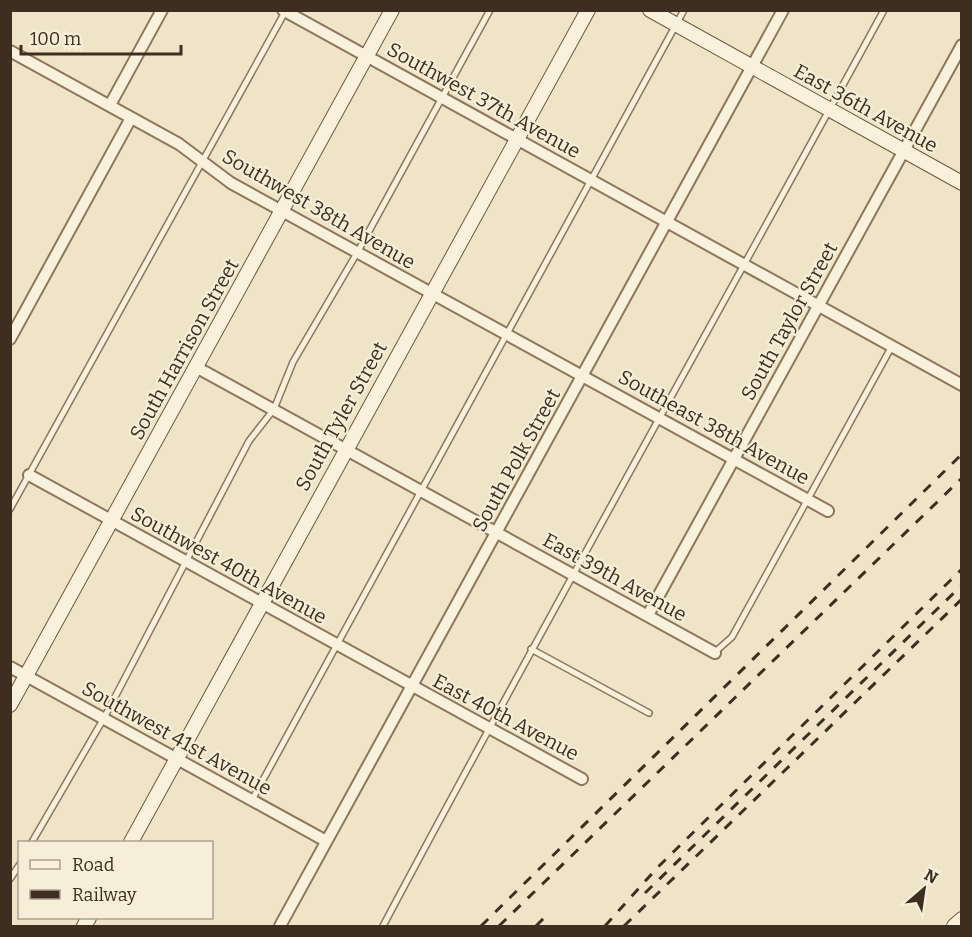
<svg xmlns="http://www.w3.org/2000/svg" width="972" height="937" viewBox="0 0 972 937" font-family="Bitter,serif">
  <style>
    .lines { fill: none; stroke-linecap: round; stroke-linejoin: round }
    .lane-casing { stroke: #8d765c; stroke-width: 8 }
    .street-casing { stroke: #8d765c; stroke-width: 14 }
    .secondary-casing { stroke: #6f573f; stroke-width: 16 }
    .lane { stroke: #faf1dc; stroke-width: 5 }
    .street { stroke: #faf1dc; stroke-width: 10 }
    .secondary { stroke: #faf1dc; stroke-width: 14 }
    .rail { stroke: #3d2e20; stroke-width: 3; stroke-dasharray: 10 10; stroke-linecap: butt }
    .labels { text-anchor: middle; stroke-width: 4.5; stroke-linejoin: round; paint-order: stroke }
    .street-label { font-size: 20px; fill: #3d2e20; stroke: #f7eed8 }
  </style>
  <rect width="100%" height="100%" fill="#f0e4c8"/>
  <g class="lines">
    <!-- lane casing -->
    <g class="lane-casing">
      <g id="lane">
        <polyline points="10,509 285,12"/>
        <polyline points="531,649 649,713"/>
        <polyline points="715,652 732,637 892,346"/>
        <polyline points="252,800 684,10"/>
        <polyline points="32,842 104,718 249,441 274,409 293,362 357,253 490,10"/>
        <polyline points="10,879 20,864"/>
        <path d="M383,926C546,619 717,316 884,10"/>
      </g>
    </g>
    <!-- street casing -->
    <g class="street-casing">
      <g id="street">
        <polyline points="283,10 962,385"/>
        <polyline points="10,51 179,144 231,183 828,511"/>
        <polyline points="110,105 162,10"/>
        <polyline points="10,339 131,118"/>
        <polyline points="196,367 715,653"/>
        <polyline points="29,475 582,779"/>
        <polyline points="648,615 962,45"/>
        <polyline points="10,667 326,841"/>
        <polyline points="280,926 783,10"/>
      </g>
    </g>
    <!-- secondary casing -->
    <g class="secondary-casing">
      <g id="secondary">
        <polyline points="650,10 962,183"/>
        <polyline points="10,705 392,10"/>
        <polyline points="131,842 588,10"/>
        <polyline points="84,926 89,918"/>
        <polyline points="954,926 962,919"/>
      </g>
    </g>
    <!-- lane -->
    <use href="#lane" class="lane"/>
    <!-- street -->
    <use href="#street" class="street"/>
    <!-- secondary -->
    <use href="#secondary" class="secondary"/>
    <!-- rail -->
    <g class="rail">
      <polyline points="645,893 962,585"/>
      <polyline points="481,926 962,454"/>
      <polyline points="499,926 962,478"/>
      <polyline points="536,926 545,917"/>
      <polyline points="605,926 657,868 962,569"/>
      <polyline points="624,926 962,599"/>
    </g>
  </g>
  <g class="labels">
    <!-- street labels -->
    <g class="street-label">
      <text transform="translate(484 100) rotate(29)" y="7">Southwest 37th Avenue</text>
      <text transform="translate(866 108) rotate(29)" y="7">East 36th Avenue</text>
      <text transform="translate(319 209) rotate(30)" y="7">Southwest 38th Avenue</text>
      <text transform="translate(789 321) rotate(-61)" y="7">South Taylor Street</text>
      <text transform="translate(184 349) rotate(-61)" y="7">South Harrison Street</text>
      <text transform="translate(341 416) rotate(-61)" y="7">South Tyler Street</text>
      <text transform="translate(714 427) rotate(29)" y="7">Southeast 38th Avenue</text>
      <text transform="translate(516 460) rotate(-61)" y="7">South Polk Street</text>
      <text transform="translate(229 565) rotate(29)" y="7">Southwest 40th Avenue</text>
      <text transform="translate(615 577) rotate(29)" y="7">East 39th Avenue</text>
      <text transform="translate(506 717) rotate(28)" y="7">East 40th Avenue</text>
      <text transform="translate(177 738) rotate(29)" y="7">Southwest 41st Avenue</text>
    </g>
  </g>
  <!-- border -->
  <rect width="972" height="937" fill="none" stroke="#3d2e20" stroke-width="24"/>
  <!-- legend -->
  <rect x="18" y="841" width="195" height="78" fill="#f7eed8" stroke="#ada18e" stroke-width="1.5"/>
  <rect x="30" y="860" width="30" height="9" fill="#faf1dc" stroke="#ada18e" stroke-width="1.5"/>
  <text x="72" y="871" font-size="18" fill="#3d2e20">Road</text>
  <rect x="30" y="890" width="30" height="9" fill="#3d2e20" stroke="#ada18e" stroke-width="1.5"/>
  <text x="72" y="901" font-size="18" fill="#3d2e20">Railway</text>
  <!-- north arrow -->
  <g transform="translate(924 889) rotate(29)" stroke="#f7eed8" stroke-width="4.5" paint-order="stroke">
  <path d="M0-4.5L10 22L0 15L-10 22Z" fill="#3d2e20"/>
  <text y="-9" font-size="16" font-weight="bold" text-anchor="middle" fill="#3d2e20">N</text>
  </g>
  <!-- scale -->
  <path d="M21 45v9h160v-9" fill="none" stroke="#3d2e20" stroke-width="3"/>
  <text x="30" y="45" font-size="18" fill="#3d2e20" stroke="#f7eed8" stroke-width="4.5" paint-order="stroke">100 m</text>
</svg>
